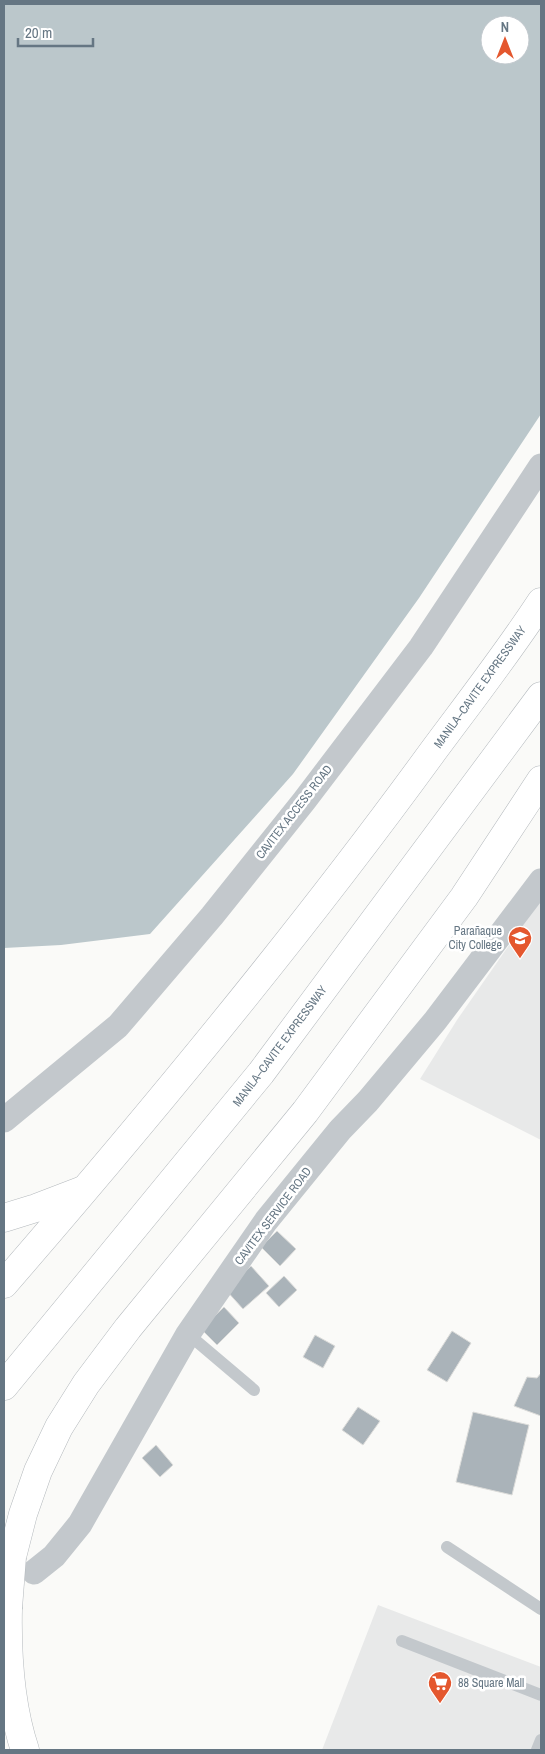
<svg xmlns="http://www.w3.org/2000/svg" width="545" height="1754" viewBox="0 0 545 1754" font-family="'Archivo Narrow',sans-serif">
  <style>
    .built { fill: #e8e9e9 }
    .water { fill: #bbc7cb; fill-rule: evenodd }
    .building { fill: #aab3b9; stroke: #dcdcda }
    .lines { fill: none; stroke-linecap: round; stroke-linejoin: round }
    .highway-casing { stroke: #b4b9bd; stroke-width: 29 }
    .lane { stroke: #c3c8cc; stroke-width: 12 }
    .street { stroke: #c3c8cc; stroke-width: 25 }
    .highway { stroke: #fff; stroke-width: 28 }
    .highway-bridge-casing { stroke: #b4b9bd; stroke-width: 29; stroke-linecap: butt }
    .highway-bridge { stroke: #fff; stroke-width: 28 }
    .labels { text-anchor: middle; stroke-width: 5; stroke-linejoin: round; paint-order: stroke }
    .street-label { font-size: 12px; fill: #657683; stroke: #fff }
    .poi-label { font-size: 12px; fill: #657683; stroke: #fff; text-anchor: end }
  </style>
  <rect width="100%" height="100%" fill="#fafaf8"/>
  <!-- built -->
  <g class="built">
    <polygon points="541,899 541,1140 420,1079 457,1020"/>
    <polygon points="378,1605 541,1667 541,1750 322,1750"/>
  </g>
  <!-- water -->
  <path class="water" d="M4,4H541V414L419,598L293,774L150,934L61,945L4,948ZM490,25H520V55H490Z"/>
  <!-- building -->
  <g class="building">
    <polygon points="277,1231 296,1249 280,1266 261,1247"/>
    <polygon points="251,1266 269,1286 243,1309 225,1289"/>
    <polygon points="284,1276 297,1290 279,1307 266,1293"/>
    <polygon points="224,1307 239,1323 217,1345 201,1329"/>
    <polygon points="452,1331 471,1343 447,1382 427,1370"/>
    <polygon points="315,1335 335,1346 323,1368 303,1357"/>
    <polygon points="541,1373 541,1416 514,1406 527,1377 537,1378"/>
    <polygon points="358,1407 380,1421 363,1445 342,1430"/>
    <polygon points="473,1412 529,1425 512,1495 456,1482"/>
    <polygon points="156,1445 173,1465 160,1477 142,1458"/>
  </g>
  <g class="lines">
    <!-- highway casing -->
    <g class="highway-casing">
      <g id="highway">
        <polyline points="4,1218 36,1208 83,1190"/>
        <path d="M4,1284C153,1112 297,938 431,754C468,704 507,654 541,602"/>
        <polyline points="4,1386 261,1073 541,696"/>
        <polyline points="12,1557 23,1514 38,1471 59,1427 86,1384 128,1328 305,1112 464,897 541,780"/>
        <path d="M8,1608C7,1655 10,1705 25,1750"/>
      </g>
    </g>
    <!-- lane -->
    <g class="lane">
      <polyline points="188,1334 254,1390"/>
      <polyline points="447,1547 541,1609"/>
      <polyline points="402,1641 541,1695"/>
      <polyline points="537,1750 541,1740"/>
    </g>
    <!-- street -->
    <g class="street">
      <polyline points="4,1120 118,1026 212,916 304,801 421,647 541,466"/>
      <polyline points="34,1572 54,1556 80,1524 188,1334 266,1221 340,1130 368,1101 435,1021 541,881"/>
    </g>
    <!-- highway -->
    <use href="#highway" class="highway"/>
    <!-- highway-bridge casing -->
    <g class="highway-bridge-casing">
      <polyline id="highway-bridge" points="8,1608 12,1557"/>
    </g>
    <!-- highway-bridge -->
    <use href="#highway-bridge" class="highway-bridge"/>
  </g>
  <!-- icons -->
  <defs>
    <g id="university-pin" transform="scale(1.25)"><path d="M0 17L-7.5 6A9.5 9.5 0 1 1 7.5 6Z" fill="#e4572e" stroke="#fff"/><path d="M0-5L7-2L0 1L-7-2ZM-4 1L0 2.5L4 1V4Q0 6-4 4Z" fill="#fff"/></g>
    <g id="supermarket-pin" transform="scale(1.25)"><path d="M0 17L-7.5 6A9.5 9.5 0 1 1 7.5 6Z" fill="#e4572e" stroke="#fff"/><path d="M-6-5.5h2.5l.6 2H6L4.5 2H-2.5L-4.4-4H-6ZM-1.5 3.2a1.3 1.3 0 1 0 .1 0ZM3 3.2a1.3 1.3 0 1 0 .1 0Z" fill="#fff"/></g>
  </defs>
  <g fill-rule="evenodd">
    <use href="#university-pin" x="520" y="938"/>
    <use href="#supermarket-pin" x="440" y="1683"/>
  </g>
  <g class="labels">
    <!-- street labels -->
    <g class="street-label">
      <text transform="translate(480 687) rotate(-54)" y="4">MANILA–CAVITE EXPRESSWAY</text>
      <text transform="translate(294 812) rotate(-52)" y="4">CAVITEX ACCESS ROAD</text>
      <text transform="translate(280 1046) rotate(-53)" y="4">MANILA–CAVITE EXPRESSWAY</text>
      <text transform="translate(273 1216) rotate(-53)" y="4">CAVITEX SERVICE ROAD</text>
    </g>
    <!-- poi labels -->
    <g class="poi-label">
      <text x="502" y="935">Parañaque<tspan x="502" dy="14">City College</tspan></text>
      <text x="458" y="1687" text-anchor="start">88 Square Mall</text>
    </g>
  </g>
  <!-- border -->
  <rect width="545" height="1754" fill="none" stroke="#657683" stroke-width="10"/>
  <!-- north arrow -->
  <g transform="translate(505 40)"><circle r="24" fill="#ffffff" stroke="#c1c8cd"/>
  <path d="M0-4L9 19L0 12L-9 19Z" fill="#e4572e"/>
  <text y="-8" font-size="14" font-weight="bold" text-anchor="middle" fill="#657683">N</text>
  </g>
  <!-- scale -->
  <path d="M18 38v8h75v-8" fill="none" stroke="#657683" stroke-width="2.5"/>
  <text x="25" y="38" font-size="15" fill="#657683" stroke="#ffffff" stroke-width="4" paint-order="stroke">20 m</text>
</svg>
